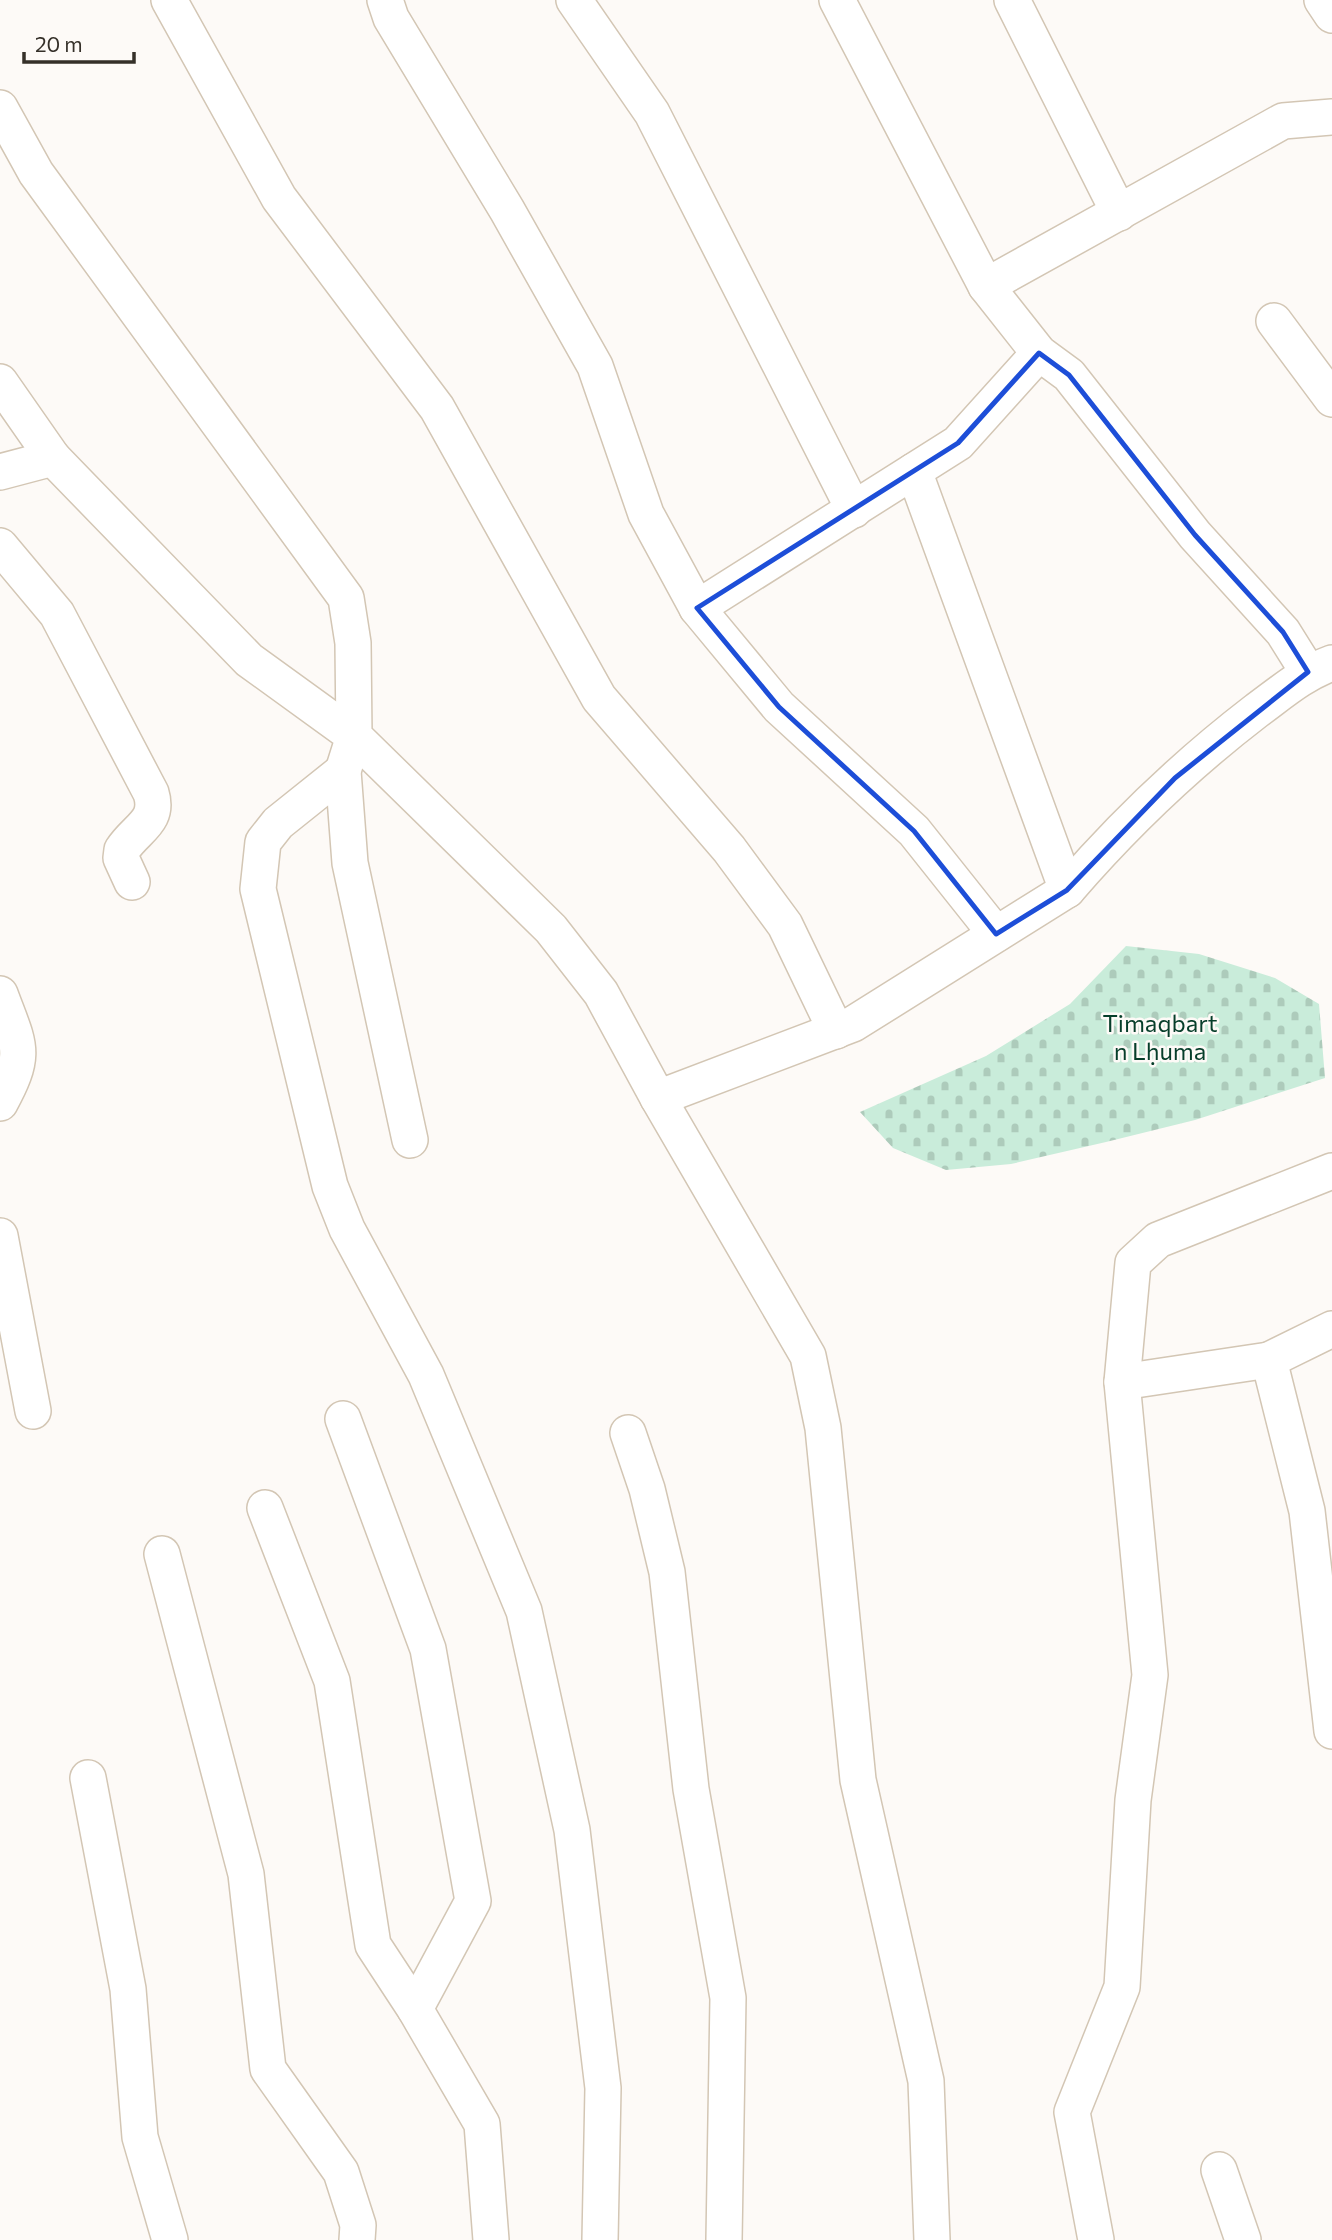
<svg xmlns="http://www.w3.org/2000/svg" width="1332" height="2240" viewBox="0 0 1332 2240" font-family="Commissioner,sans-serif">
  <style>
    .cemetery { fill: url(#cemetery-stones) }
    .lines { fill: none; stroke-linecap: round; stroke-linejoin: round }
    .street-casing { stroke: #d3c6b4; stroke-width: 38 }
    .street { stroke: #fff; stroke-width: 35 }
    .marked { fill: none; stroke: #1d4ed8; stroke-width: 5; stroke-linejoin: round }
    .labels { text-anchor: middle; stroke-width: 5; stroke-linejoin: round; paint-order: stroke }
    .park-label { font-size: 24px; fill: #063e2a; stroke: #fdfaf7 }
  </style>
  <defs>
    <pattern id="cemetery-stones" width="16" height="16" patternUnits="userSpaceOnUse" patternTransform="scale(1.75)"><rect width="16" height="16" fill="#c9ecda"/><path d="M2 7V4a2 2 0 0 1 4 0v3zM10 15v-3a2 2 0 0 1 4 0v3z" fill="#adcbbb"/></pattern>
  </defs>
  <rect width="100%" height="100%" fill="#fdfaf7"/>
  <!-- cemetery -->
  <polygon class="cemetery" points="1126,946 1199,954 1275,978 1319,1004 1325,1078 1195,1120 1106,1142 1011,1164 946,1170 893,1148 860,1112 986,1056 1070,1004"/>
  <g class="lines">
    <!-- street casing -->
    <g class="street-casing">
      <g id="street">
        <polyline points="169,0 279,198 437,408 599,698 729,849 785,925 836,1031"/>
        <polyline points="385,0 391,18 507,210 595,366 646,514 697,608 779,707 914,831 996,934"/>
        <polyline points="574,0 652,113 854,510"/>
        <polyline points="837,0 986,286 1039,353 1069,375 1195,535 1283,632 1308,672"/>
        <polyline points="1012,0 1119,213"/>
        <polyline points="1322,0 1332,15"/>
        <polyline points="0,108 36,173 346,598 353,643 354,736 551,929 601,993 658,1098 808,1356 823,1428 858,1780 926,2081 932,2240"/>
        <polyline points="986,286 1283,121 1332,117"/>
        <polyline points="1274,321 1332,399"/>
        <polyline points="0,382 53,458"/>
        <polyline points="0,472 53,458 249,660 354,736 343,771 350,863 410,1140"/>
        <path d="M0,546L57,614L151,793C160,822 136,828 122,850L121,858L132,882"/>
        <polyline points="697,608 958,443 1039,353"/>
        <polyline points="343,771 278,823 263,842 258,889 330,1186 347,1229 426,1375 524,1611 572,1830 603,2088 600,2240"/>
        <path d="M1067,890C1124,824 1187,764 1256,711C1282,692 1302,674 1332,663"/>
        <path d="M0,994C19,1046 28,1052 0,1103"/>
        <polyline points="658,1098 853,1024 1067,890 914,471"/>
        <polyline points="0,1236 33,1411"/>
        <polyline points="1332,1329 1269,1360 1307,1511 1332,1731"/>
        <polyline points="1122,1382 1269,1360"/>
        <polyline points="343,1419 428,1649 473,1901 415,2009 482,2124 491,2240"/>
        <polyline points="628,1433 647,1489 667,1572 691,1789 728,1998 724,2240"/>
        <polyline points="265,1508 332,1681 373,1945 415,2009"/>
        <polyline points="162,1554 246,1874 268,2069 341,2172 358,2225 357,2240"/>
        <polyline points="88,1778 128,1989 140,2137 170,2240"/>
        <polyline points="1219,2170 1243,2240"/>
        <polyline points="1096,2240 1072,2112 1122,1987 1133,1800 1150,1675 1122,1382 1133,1263 1158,1240 1332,1171"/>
      </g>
    </g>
    <!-- street -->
    <use href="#street" class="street"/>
  </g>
  <!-- marked area -->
  <path class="marked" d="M1039,353L1069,375L1195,535L1283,632L1308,672L1175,778L1067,890L996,934L914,831L779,707L697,608L958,443Z"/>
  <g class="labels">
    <!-- park labels -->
    <g class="park-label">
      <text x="1160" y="1032">Timaqbart<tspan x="1160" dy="28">n Lḥuma</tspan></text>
    </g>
  </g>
  <!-- scale -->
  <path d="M24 52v10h110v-10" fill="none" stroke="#353029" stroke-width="3.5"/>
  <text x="35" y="52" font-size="21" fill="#353029" stroke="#fdfaf7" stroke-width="5" paint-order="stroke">20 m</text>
</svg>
